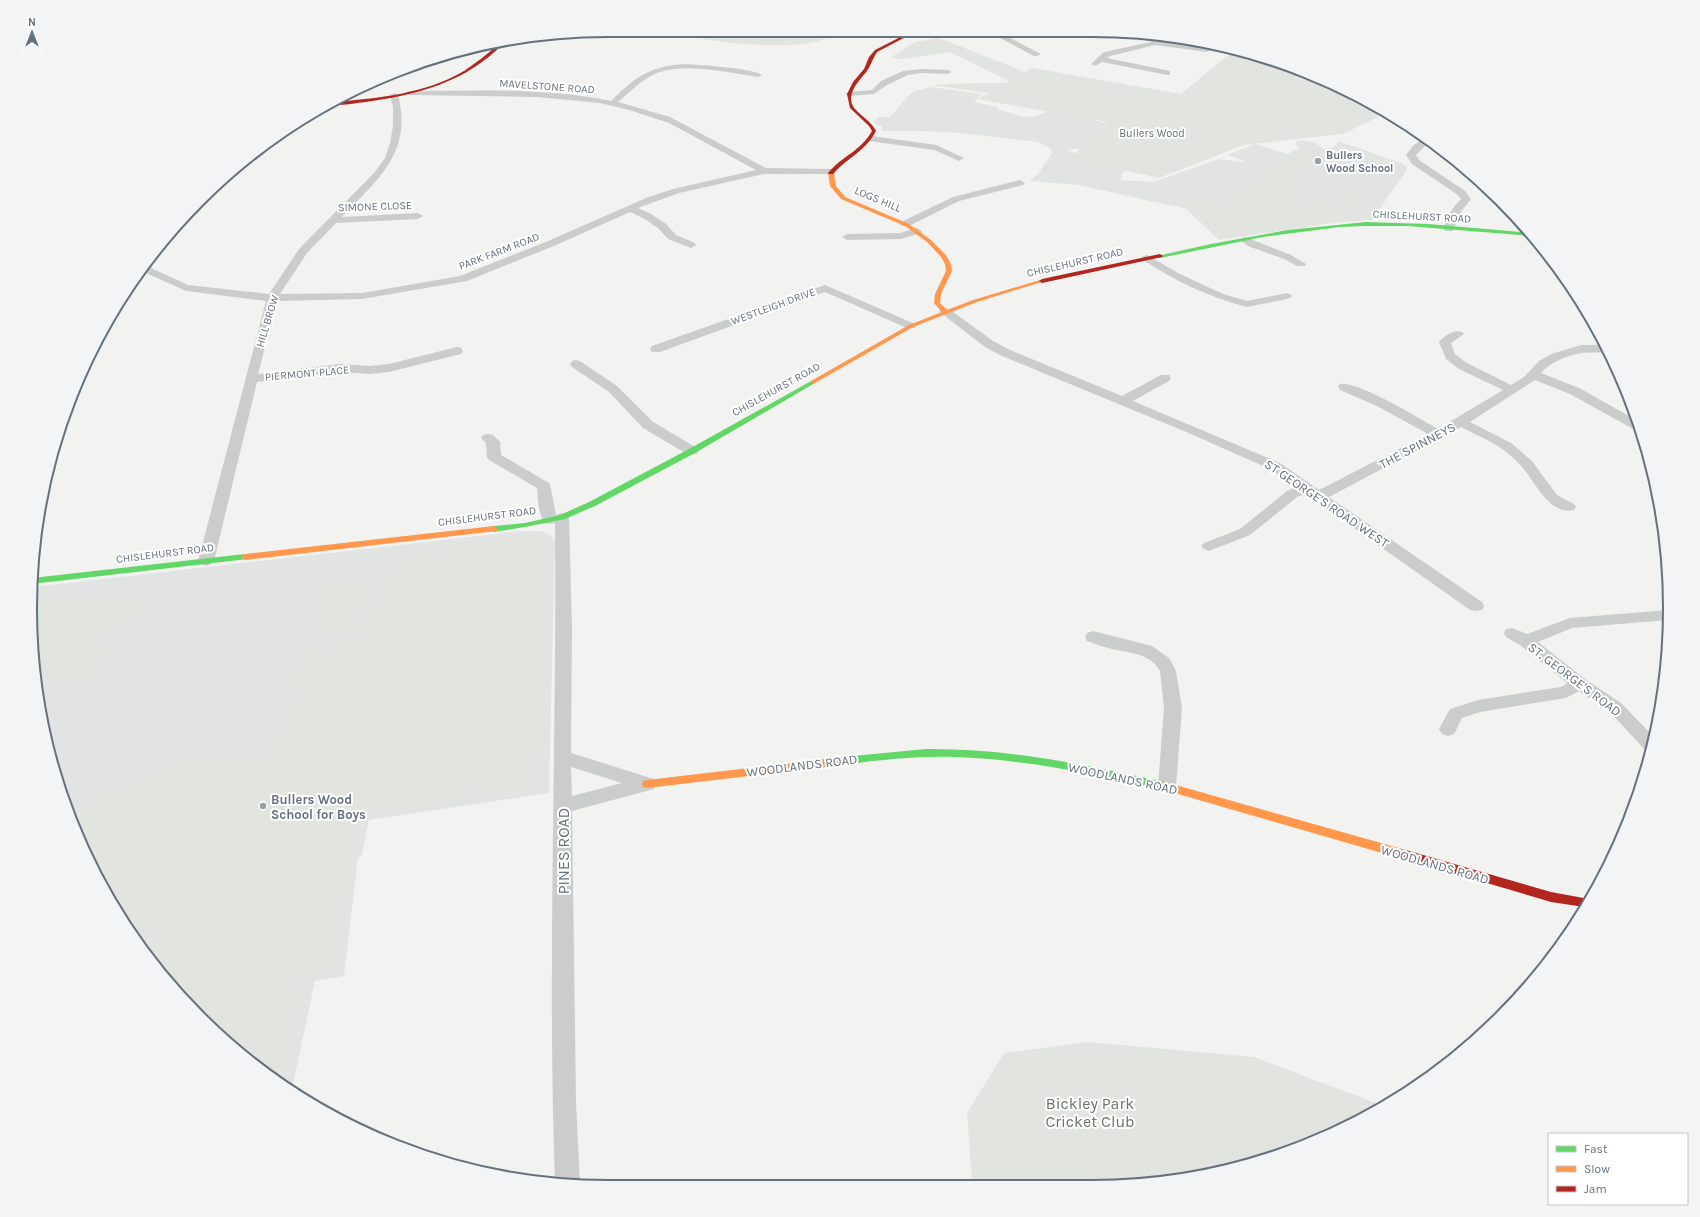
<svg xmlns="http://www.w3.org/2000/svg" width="1700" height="1217" viewBox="0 0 1700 1217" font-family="Karla,sans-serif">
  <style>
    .built { fill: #e2e4e3 }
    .green { fill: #e2e5df }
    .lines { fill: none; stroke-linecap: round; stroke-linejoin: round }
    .street { fill: #cbcccc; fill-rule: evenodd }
    .fast { fill: #63d668; fill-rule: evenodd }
    .slow { fill: #ff974d; fill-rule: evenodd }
    .jam { fill: #b3261e; fill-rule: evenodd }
    .poi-dot { fill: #969ea7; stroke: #fff; stroke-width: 1.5 }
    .labels { text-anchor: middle; stroke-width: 4; stroke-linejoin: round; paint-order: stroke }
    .far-street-label { font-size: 11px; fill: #64717f; stroke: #fff }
    .far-park-label { font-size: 11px; fill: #657763; stroke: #fff }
    .far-poi-label { font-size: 11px; font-weight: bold; fill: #64717f; stroke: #fff; text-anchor: start }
    .street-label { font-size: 13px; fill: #64717f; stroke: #fff }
    .poi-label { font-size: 13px; font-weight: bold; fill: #64717f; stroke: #fff; text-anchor: start }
    .near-street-label { font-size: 16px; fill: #64717f; stroke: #fff }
    .near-park-label { font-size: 16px; fill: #657763; stroke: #fff }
    .rim { fill: none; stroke: #64717f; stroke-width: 2 }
  </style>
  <rect width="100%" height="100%" fill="#f2f3f1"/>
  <!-- built -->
  <g class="built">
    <polygon points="930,87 982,94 974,102 998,107 997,109 1023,117 1036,116 1055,109 1122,128 1086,148 1068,150 1076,154 1134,163 1123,173 1120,180 1153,182 1219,159 1249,163 1227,155 1255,144 1287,154 1299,149 1295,142 1300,140 1314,142 1324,149 1329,151 1339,141 1403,164 1407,168 1406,171 1372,220 1343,222 1197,220 1187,209 1078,185 1029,181 1038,174 1052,153 1051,149 1038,142 960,133 922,131 881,131 882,126 877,126 874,121 878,117 890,117 912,92"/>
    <polygon points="522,531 541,531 550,535 555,541 549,793 369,820 362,855 358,858 344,976 315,981 292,1089 256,1067 173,990 108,898 74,830 35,684 32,587"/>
  </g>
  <!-- green -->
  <g class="green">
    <path d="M662,30H847C833,35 817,43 803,44C759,48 704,42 662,30Z"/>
    <polygon points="939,38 1025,72 1032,68 1181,94 1234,50 1313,74 1388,112 1343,134 1244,145 1159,178 1070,159 1107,122 977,99 988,93 931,85 971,83 1005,83 1009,81 950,52 904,59 890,58 915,42"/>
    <polygon points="1294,154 1321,155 1294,182 1311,197 1388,186 1353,220 1219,240 1175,198 1234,193"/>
    <polygon points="541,537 547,538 550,543 541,788 363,814 354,854 350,858 335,970 303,976 279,1082 256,1067 173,990 108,898 74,830 70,814 93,800 171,765 272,755 303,644 367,638 376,596 382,596 386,576 402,575 407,548"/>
    <polygon points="374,579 362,629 310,633 324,583"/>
    <path d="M61,596L139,598L147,603C135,625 117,625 96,634L94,640C101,646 107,646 116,645L101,658L82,685L69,684L35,678L32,598Z"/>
    <polygon points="1088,1042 1254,1057 1381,1105 1347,1127 1277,1156 1167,1182 972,1183 967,1113 1004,1053"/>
  </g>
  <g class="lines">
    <!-- street -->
    <g class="street">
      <polygon points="985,30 995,30 1041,54 1037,56 1034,56"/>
      <polygon points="1117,33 1130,34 1109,38 1105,36"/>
      <polygon points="1147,35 1156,36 1159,41 1207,48 1211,50 1207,52 1155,45 1110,56 1107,58 1170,71 1170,75 1167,75 1102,62 1095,66 1091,64 1104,52 1151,42"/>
      <path d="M685,64C699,65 753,68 762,75L758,77C729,73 689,63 660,72C644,77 631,91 618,102L670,117L766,168L831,169L836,172L834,174H764L679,193L638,208L651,214L666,224L676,235L695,243L696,245L691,248L668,239L658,228L643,218L630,212L556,245L467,281L362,299L277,301L258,374L340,364L370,366L389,364L457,347L461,348L463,351L461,354L389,372L370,374L340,372L257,382L214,561L211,564L206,566L201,564L198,561L266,301L186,291L144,272L147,266L188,285L269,294L299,249L374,173L385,158L390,143L393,126V107L390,95L394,93L398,95C413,152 378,179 342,217L418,213L423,216L418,219L336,223L307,253L280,294L362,293L460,276L548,241L646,198L673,189L756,170L669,123L629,110L600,103L537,97L409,95L405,93L409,91C476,91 545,87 611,101C635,77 650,66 685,64Z"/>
      <polygon points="922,69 948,70 952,72 948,74 922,73 908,75 887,85 874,94 849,96 845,94 849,92 872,90 881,81 903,71"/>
      <polygon points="872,136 936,145 964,158 959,161 934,150 869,141 868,139"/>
      <path d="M1423,138L1429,142L1416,155L1419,160L1465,191L1471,199L1460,213L1453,231H1445L1444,229C1446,217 1453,207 1461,199L1458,195L1412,164L1406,155L1413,146Z"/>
      <polygon points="1020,180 1025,183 1023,185 959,201 909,226 901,226 900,224 901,222 953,197"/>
      <polygon points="917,228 922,231 921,233 901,239 847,240 842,237 847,234 900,233"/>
      <polygon points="1245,237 1291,255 1306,264 1305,266 1297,266 1284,259 1248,246 1240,240"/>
      <path d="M1147,255L1178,273L1223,294L1247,301L1287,293L1293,296L1287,299L1247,307L1243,306C1206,296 1176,281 1143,260L1142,258L1143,256Z"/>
      <polygon points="825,285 915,324 917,326 915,328 907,328 825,292 660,352 652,352 650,349 652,346"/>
      <path d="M945,308L949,309L993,341L1010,350L1122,396L1161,375H1169L1171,378L1169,381L1133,401L1280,463L1319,490L1428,434L1377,406L1340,390L1338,387L1340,384C1356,380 1421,419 1438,429L1503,390L1459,369L1446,359L1439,342C1444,336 1454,329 1462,332L1464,334L1451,343L1455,354L1467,363L1511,385L1524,377L1539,361L1551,354L1581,345H1604L1607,352C1599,353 1591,352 1582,353C1567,355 1551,362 1541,373L1579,388L1638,421L1641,431L1635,430L1570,394L1535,380L1470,422L1511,443L1532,461L1557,495L1574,504L1576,507L1574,510C1550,516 1535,482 1523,468C1517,461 1509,454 1502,449C1490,440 1474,434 1461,427L1329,497L1482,602L1484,606L1482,610L1476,611L1470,610L1306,494L1297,497L1250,535L1214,549L1209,551L1204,549L1201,546L1204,543L1240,529L1287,491L1296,487L1270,469L1184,431L1002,356L985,347L941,313L939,311L941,309Z"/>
      <polygon points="576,360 580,361 617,386 653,422 697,448 699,451 697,454 687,454 643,428 609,392 572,367 570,364 572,361"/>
      <path d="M488,434L493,435L500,442L501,455L549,483C552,488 554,508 556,515L562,513L567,514L569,517L572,628L571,753L654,779L656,784L654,789L572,811L576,1101L580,1186L555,1183C547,963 557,743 555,523L550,524L545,523C538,514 538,499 537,488L489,460L487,457L486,443L481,438L483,435ZM571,767L622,783L572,796Z"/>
      <polygon points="1668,610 1668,620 1572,628 1538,642 1585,679 1621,703 1654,737 1651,752 1646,751 1609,711 1579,691 1566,698 1480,712 1462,718 1454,734 1448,736 1442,734 1439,729 1450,709 1478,700 1561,687 1567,683 1520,645 1506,637 1504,633 1506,629 1512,628 1527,634 1570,618"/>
      <path d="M1093,631L1152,646L1169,658L1176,671L1182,708L1176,786L1174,791L1167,793L1160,791L1158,786L1164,708L1160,671C1150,653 1129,653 1112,649C1104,647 1095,644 1087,641L1085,637L1087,633Z"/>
    </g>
    <!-- fast -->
    <g class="fast">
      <polygon points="1366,222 1428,224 1531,233 1533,236 1407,226 1366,226 1340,227 1263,237 1160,258 1157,256 1211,244 1288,230"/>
      <polygon points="813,380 817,382 815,383 695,453 595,506 565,519 525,527 494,532 490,529 494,526 525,523 560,515 589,502 689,449"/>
      <polygon points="245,554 248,555 249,557 248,559 32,584 32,578"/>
      <path d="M926,749C1007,748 1086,765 1165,782L1169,783L1170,786L1169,789L1165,790C1096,775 1026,759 954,757C917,756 879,760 842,765L838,764L837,761L838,758L842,757Z"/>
    </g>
    <!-- slow -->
    <g class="slow">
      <polygon points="831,171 834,173 836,186 845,197 909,224 931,240 946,255 951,264 952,271 941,294 940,303 947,310 973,300 1040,280 1045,281 977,302 913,327 815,383 811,383 811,381 909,325 942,312 934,303 935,294 946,271 945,264 941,257 927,242 905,226 841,199 830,186 828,173"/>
      <polygon points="494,526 498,529 497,531 245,560 241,557 245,554"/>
      <polygon points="842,757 846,758 847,761 846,764 842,765 647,788 643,787 642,784 643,781 647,780"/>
      <polygon points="1165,782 1406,850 1410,852 1412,855 1410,858 1406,860 1161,789 1160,786 1161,783"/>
    </g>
    <!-- jam -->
    <g class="jam">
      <path d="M914,30H919L877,52C873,58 871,65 867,71C859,81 844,95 855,109C862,117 871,121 876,131C865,152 848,157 833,174H829L828,173C842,156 861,151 872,131L869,126L850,108L847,94L853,82L864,69L869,57L875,50Z"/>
      <path d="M503,44C466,82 417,95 366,102C355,103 341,106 329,105L334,102C379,98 425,94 464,71C476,63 487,54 498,45Z"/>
      <polygon points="1160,254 1163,256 1162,257 1042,283 1039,281 1042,279"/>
      <polygon points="1406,850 1551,892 1589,899 1584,907 1551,902 1402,858 1400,855 1402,852"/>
    </g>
  </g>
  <!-- markers -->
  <g class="poi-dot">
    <circle cx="1318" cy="161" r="4"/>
    <circle cx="263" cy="806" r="4"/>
  </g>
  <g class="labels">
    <!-- far-street labels -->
    <g class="far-street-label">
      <text transform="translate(547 86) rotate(4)" y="4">MAVELSTONE ROAD</text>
      <text transform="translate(878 199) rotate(23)" y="4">LOGS HILL</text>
      <text transform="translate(375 206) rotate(-2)" y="4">SIMONE CLOSE</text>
      <text transform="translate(1422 216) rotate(3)" y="4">CHISLEHURST ROAD</text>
      <text transform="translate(499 251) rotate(-21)" y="4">PARK FARM ROAD</text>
      <text transform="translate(1075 262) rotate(-13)" y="4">CHISLEHURST ROAD</text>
      <text transform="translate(773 306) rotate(-20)" y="4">WESTLEIGH DRIVE</text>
      <text transform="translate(267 321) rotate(-73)" y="4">HILL BROW</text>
      <text transform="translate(307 373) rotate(-5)" y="4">PIERMONT PLACE</text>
      <text transform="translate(776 389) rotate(-29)" y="4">CHISLEHURST ROAD</text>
      <text transform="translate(487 516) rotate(-7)" y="4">CHISLEHURST ROAD</text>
      <text transform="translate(165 553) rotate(-7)" y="4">CHISLEHURST ROAD</text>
    </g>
    <!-- far-park labels -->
    <g class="far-park-label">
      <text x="1152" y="137">Bullers Wood</text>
    </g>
    <!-- far-poi labels -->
    <g class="far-poi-label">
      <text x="1326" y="159">Bullers<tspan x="1326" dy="13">Wood School</tspan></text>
    </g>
    <!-- street labels -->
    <g class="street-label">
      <text transform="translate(1417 445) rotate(-28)" y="5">THE SPINNEYS</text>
      <text transform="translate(1327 503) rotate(34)" y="5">ST GEORGE'S ROAD WEST</text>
      <text transform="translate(1575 679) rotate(37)" y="5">ST. GEORGE'S ROAD</text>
      <text transform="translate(802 765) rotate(-7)" y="5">WOODLANDS ROAD</text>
      <text transform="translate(1123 778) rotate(12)" y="5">WOODLANDS ROAD</text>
      <text transform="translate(1435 864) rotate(16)" y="5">WOODLANDS ROAD</text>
    </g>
    <!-- poi labels -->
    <g class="poi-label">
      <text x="271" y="804">Bullers Wood<tspan x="271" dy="15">School for Boys</tspan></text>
    </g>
    <!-- near-street labels -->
    <g class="near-street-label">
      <text transform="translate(563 851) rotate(-90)" y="6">PINES ROAD</text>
    </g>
    <!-- near-park labels -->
    <g class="near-park-label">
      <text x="1090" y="1109">Bickley Park<tspan x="1090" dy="18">Cricket Club</tspan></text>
    </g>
  </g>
  <!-- crop -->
  <path d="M0 0H1700V1217H0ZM608 37H1092A571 571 0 0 1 1663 608V609A571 571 0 0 1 1092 1180H608A571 571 0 0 1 37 609V608A571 571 0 0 1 608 37Z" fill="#f3f4f5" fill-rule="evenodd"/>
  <path class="rim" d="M608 37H1092A571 571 0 0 1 1663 608V609A571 571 0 0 1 1092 1180H608A571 571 0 0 1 37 609V608A571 571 0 0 1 608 37Z"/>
  <!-- legend -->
  <rect x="1548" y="1133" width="140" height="72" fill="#ffffff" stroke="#c1c6cc"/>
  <rect x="1556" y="1146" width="20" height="6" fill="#63d668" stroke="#c1c6cc"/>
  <text x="1584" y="1153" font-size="12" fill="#64717f">Fast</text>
  <rect x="1556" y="1166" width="20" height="6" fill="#ff974d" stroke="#c1c6cc"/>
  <text x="1584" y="1173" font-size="12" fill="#64717f">Slow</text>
  <rect x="1556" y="1186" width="20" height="6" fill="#b3261e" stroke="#c1c6cc"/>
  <text x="1584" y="1193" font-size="12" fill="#64717f">Jam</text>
  <!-- north arrow -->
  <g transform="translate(32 32)" stroke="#ffffff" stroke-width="3" paint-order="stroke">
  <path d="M0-3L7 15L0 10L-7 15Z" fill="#64717f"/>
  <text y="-6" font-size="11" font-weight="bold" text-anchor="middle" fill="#64717f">N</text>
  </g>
</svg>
